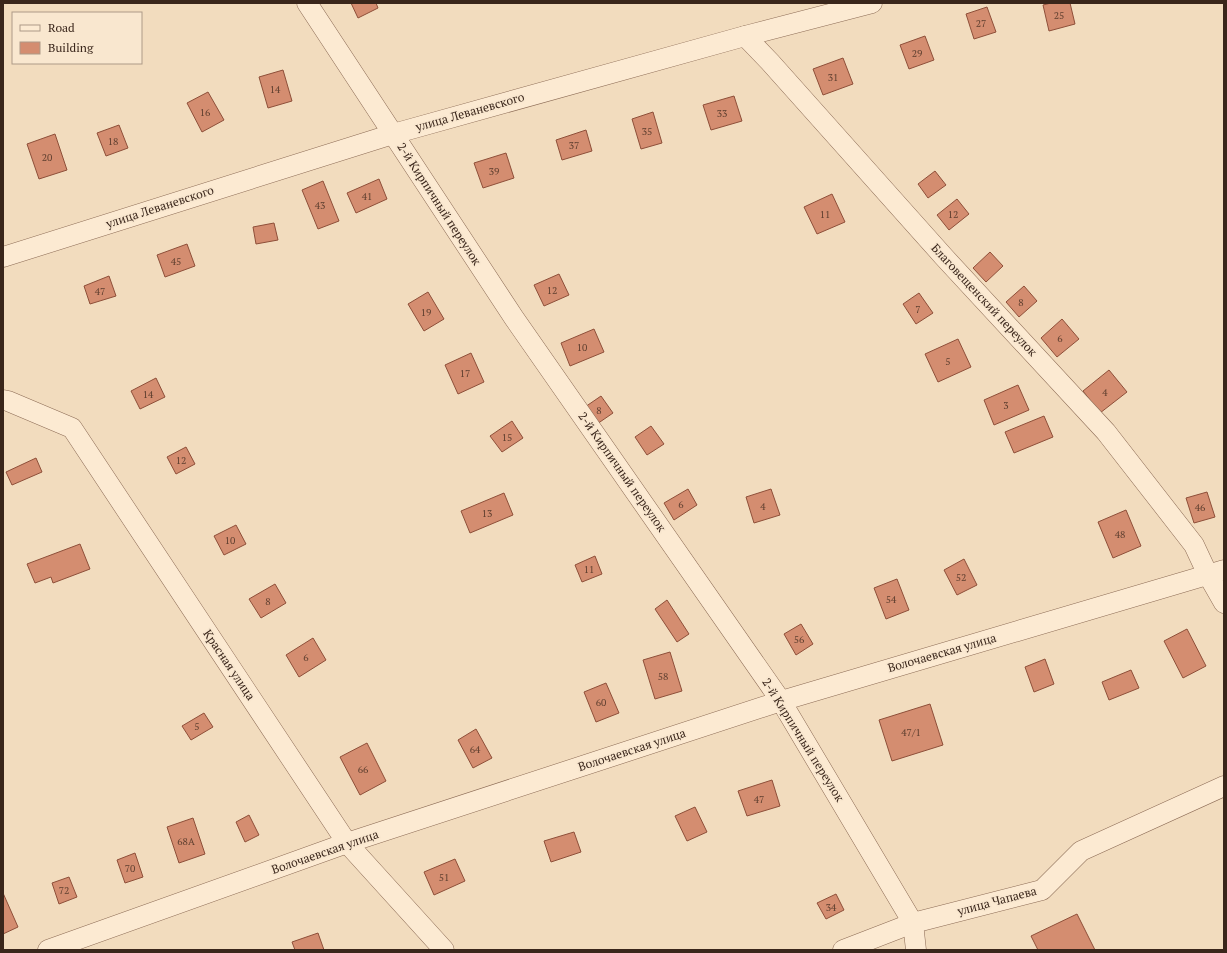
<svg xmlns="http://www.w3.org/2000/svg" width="1227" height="953" viewBox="0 0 1227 953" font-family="'PT Serif',serif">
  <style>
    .building { fill: #d48d70; stroke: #8e4f39 }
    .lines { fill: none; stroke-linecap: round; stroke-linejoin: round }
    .street-casing { stroke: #8c6b55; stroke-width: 21 }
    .street { stroke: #fcead2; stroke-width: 20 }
    .labels { text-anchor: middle; stroke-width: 3.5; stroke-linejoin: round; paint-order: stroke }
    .number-label { font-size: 10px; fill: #604030 }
    .street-label { font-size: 12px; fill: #3a261b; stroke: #f9e7cf }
  </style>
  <rect width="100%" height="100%" fill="#f2dcbe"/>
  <!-- building -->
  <g class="building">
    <polygon points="351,3 376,3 378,8 358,18"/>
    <polygon points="1051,3 1070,3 1075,24 1049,31 1043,5"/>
    <polygon points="987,7 996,32 974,39 966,14"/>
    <polygon points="925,36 934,60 909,69 900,45"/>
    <polygon points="843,58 853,84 823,95 813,69"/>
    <polygon points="283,70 292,101 268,108 259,77"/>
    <polygon points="208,92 224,120 202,132 187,103"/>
    <polygon points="734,96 742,121 711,130 703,105"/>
    <polygon points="653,112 662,143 641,149 632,119"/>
    <polygon points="119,125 128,148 106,156 97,133"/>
    <polygon points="586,130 592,151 562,160 556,140"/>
    <polygon points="55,134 67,170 39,179 27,144"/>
    <polygon points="506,153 514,178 483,188 474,163"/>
    <polygon points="935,171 946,185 928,198 918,184"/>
    <polygon points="379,179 387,199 356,213 347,193"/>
    <polygon points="323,181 339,221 318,229 302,190"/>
    <polygon points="832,194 845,222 817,234 804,207"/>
    <polygon points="957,199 969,214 949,230 937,215"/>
    <polygon points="274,223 278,240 256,244 253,227"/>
    <polygon points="187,244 195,266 165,277 157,255"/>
    <polygon points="990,252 1003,266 986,282 973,268"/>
    <polygon points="559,274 569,295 544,306 534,285"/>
    <polygon points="109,276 116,296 90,304 84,286"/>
    <polygon points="1024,286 1037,301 1019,317 1006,302"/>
    <polygon points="428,292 444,319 424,331 408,304"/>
    <polygon points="919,293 933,313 916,324 903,304"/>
    <polygon points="1062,319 1079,339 1057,357 1041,338"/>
    <polygon points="594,329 604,352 570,366 561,343"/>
    <polygon points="958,339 971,367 938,382 925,354"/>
    <polygon points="471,353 484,382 458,394 445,365"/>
    <polygon points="1109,370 1127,392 1100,413 1083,391"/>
    <polygon points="156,378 165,397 140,409 131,391"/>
    <polygon points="1018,385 1029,410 994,425 984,400"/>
    <polygon points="601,396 613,413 597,424 585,407"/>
    <polygon points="1044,416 1053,437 1014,453 1005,432"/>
    <polygon points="512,421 523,438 502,452 490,436"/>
    <polygon points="651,426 664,444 647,455 635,437"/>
    <polygon points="186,447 195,464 176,474 167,457"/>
    <polygon points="36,458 42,472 12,485 6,472"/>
    <polygon points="688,489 697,505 674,520 664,503"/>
    <polygon points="771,489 780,515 754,523 746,497"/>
    <polygon points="1207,492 1215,517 1194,523 1186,498"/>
    <polygon points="504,493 513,515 470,533 461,511"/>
    <polygon points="1126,510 1141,546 1113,558 1098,522"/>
    <polygon points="236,525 246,544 224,555 214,536"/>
    <polygon points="80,544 90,569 53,583 51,577 35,583 27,564"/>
    <polygon points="595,556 602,574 582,582 575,565"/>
    <polygon points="964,559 977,585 957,595 944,570"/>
    <polygon points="897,579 909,610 886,619 874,588"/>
    <polygon points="275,584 286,603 261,618 249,599"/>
    <polygon points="667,600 689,634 677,642 655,609"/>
    <polygon points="801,624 813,644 796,655 784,634"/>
    <polygon points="1187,629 1206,666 1183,678 1164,641"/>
    <polygon points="313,638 326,660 299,677 286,655"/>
    <polygon points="670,652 682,691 655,699 643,660"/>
    <polygon points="1045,659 1054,684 1034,692 1025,667"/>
    <polygon points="1131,670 1139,688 1109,700 1102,682"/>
    <polygon points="606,683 619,713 596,722 584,692"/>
    <polygon points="930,704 943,745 892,761 879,720"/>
    <polygon points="204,713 213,727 191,740 182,726"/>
    <polygon points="476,729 492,758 473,768 458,740"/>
    <polygon points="367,743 386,781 360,795 340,757"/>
    <polygon points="772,780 780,806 747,816 738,791"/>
    <polygon points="695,807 707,832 687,841 675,816"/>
    <polygon points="249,815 259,835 245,842 236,822"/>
    <polygon points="193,818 205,854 179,863 167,827"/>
    <polygon points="574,832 581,852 551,862 544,841"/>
    <polygon points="135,853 143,877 125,883 117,860"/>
    <polygon points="455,859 465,881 434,895 424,872"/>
    <polygon points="69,877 77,897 59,904 52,883"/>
    <polygon points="3,893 18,927 3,934"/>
    <polygon points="836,894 844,910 826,919 817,903"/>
    <polygon points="1077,914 1095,950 1038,950 1031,936"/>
    <polygon points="318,933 324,950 295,950 292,942"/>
  </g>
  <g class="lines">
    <!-- street casing -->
    <g class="street-casing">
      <g id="street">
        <polyline points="307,3 514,318 781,701 913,923 916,950"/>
        <polyline points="745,36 770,62 944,257 1106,432 1194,545 1208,575 1224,603"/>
        <polyline points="3,257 393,134 745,36 872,3"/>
        <polyline points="3,400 8,401 72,428 347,843 444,950"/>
        <polyline points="48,950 347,843 781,701 1224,570"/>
        <polyline points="843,950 913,923 1042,890 1081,851 1224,786"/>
      </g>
    </g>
    <!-- street -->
    <use href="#street" class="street"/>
  </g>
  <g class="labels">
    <!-- number labels -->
    <g class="number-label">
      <text x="1059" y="19">25</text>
      <text x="981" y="27">27</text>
      <text x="917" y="57">29</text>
      <text x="833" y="81">31</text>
      <text x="275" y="93">14</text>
      <text x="205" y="116">16</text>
      <text x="722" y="117">33</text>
      <text x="647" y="135">35</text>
      <text x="113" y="145">18</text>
      <text x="574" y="149">37</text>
      <text x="47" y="161">20</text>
      <text x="494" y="175">39</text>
      <text x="367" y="200">41</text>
      <text x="320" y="209">43</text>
      <text x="825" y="218">11</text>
      <text x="953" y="218">12</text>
      <text x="176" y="265">45</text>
      <text x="552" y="294">12</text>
      <text x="100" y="295">47</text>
      <text x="1021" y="306">8</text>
      <text x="918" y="313">7</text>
      <text x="426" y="316">19</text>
      <text x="1060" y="342">6</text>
      <text x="582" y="351">10</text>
      <text x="948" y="365">5</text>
      <text x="465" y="377">17</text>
      <text x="1105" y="396">4</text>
      <text x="148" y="398">14</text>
      <text x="1006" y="409">3</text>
      <text x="599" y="414">8</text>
      <text x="507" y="441">15</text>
      <text x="181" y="464">12</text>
      <text x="681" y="508">6</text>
      <text x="763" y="510">4</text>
      <text x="1200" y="511">46</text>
      <text x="487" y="517">13</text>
      <text x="1120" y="538">48</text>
      <text x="230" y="544">10</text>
      <text x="589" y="573">11</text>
      <text x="961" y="581">52</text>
      <text x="891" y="603">54</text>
      <text x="268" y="605">8</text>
      <text x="799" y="643">56</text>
      <text x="306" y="661">6</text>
      <text x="663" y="680">58</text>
      <text x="601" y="706">60</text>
      <text x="197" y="730">5</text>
      <text x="911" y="736">47/1</text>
      <text x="475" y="753">64</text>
      <text x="363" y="773">66</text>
      <text x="759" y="803">47</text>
      <text x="186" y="845">68А</text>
      <text x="130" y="872">70</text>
      <text x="444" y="881">51</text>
      <text x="64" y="894">72</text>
      <text x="831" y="911">34</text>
    </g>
    <!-- street labels -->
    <g class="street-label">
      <text transform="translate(470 112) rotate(-16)" y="4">улица Леваневского</text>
      <text transform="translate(439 204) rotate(57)" y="4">2-й Кирпичный переулок</text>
      <text transform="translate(160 207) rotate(-18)" y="4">улица Леваневского</text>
      <text transform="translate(984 300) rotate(47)" y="4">Благовещенский переулок</text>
      <text transform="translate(622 472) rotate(55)" y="4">2-й Кирпичный переулок</text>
      <text transform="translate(942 653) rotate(-16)" y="4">Волочаевская улица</text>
      <text transform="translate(229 665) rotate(56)" y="4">Красная улица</text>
      <text transform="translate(803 740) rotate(58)" y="4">2-й Кирпичный переулок</text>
      <text transform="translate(632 750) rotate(-18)" y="4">Волочаевская улица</text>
      <text transform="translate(325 852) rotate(-19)" y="4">Волочаевская улица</text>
      <text transform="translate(997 901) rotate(-15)" y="4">улица Чапаева</text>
    </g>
  </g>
  <!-- border -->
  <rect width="1227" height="953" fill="none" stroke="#3a261b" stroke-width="8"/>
  <!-- legend -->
  <rect x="12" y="12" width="130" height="52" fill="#f9e7cf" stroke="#ad9a87"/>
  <rect x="20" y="25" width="20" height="6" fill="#fcead2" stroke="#ad9a87"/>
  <text x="48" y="32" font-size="12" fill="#3a261b">Road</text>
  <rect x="20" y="42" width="20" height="12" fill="#d48d70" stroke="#ad9a87"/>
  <text x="48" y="52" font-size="12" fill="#3a261b">Building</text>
</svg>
